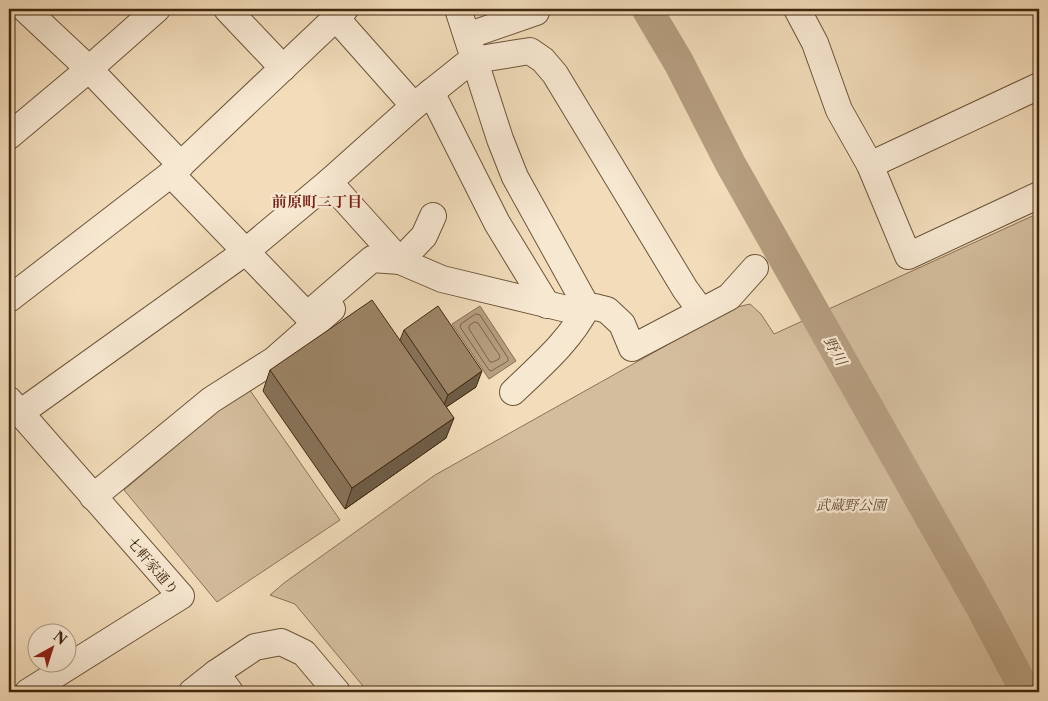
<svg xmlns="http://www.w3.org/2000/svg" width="1048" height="701" viewBox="0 0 1048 701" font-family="'Libre Caslon Text','Noto Serif JP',serif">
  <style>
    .green { fill: #d4bd9d; stroke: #8a7256 }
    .water { fill: #b69e80; stroke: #876e52 }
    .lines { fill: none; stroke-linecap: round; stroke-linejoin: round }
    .shore { stroke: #7c6247; stroke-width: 1 }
    .river { stroke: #b69e80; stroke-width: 31 }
    .minor-casing { stroke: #6d5439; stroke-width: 28 }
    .minor { stroke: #f7e8d2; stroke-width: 26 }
    .wall { fill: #877259; stroke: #41270e }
    .shaded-wall { fill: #6e5d48; stroke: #41270e }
    .building { fill: #9d8567; stroke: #41270e }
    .labels { text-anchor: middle; stroke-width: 4.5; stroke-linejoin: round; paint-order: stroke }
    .park-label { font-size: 14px; font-style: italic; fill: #664c32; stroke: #f7e8d2 }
    .street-label { font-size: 14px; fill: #41270e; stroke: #f7e8d2 }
    .neighbourhood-label { font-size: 15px; font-weight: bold; fill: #7a1f14; stroke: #f7e8d2 }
    .water-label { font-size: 15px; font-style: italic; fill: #644b30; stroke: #f7e8d2 }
  </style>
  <rect width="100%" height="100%" fill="#f2dcba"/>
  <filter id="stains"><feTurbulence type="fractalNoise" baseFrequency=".004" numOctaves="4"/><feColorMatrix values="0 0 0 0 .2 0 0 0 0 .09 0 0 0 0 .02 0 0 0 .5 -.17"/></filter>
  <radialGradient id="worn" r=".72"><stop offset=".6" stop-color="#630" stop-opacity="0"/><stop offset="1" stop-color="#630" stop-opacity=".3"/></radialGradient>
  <!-- green -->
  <g class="green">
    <polygon points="1039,213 1039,692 368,692 295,604 270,595 284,583 435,475 733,308 750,304 761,314 774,334"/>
    <polygon points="247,386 340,520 217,602 124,490"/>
  </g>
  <!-- water -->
  <polygon class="water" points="480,306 516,361 489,379 452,324"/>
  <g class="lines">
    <!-- shore -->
    <g class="shore">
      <polygon points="476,314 480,315 508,358 508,361 491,371 489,370 460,327 461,324"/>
      <polygon points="475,322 478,323 500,356 499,359 493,362 490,362 469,329 469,326"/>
    </g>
    <!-- river -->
    <polyline class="river" points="647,9 679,63 730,163 982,609 1026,692"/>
    <!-- minor casing -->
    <g class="minor-casing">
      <g id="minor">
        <polyline points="25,9 89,69 181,165"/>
        <polyline points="227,9 283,68"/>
        <polyline points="458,9 500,139 515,177 587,307"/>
        <polyline points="797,9 815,43 839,110 870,165 908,256 1039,195"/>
        <polyline points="336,18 414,106"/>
        <polyline points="467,36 536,12 535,9"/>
        <polyline points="431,92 497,223 547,305"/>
        <polyline points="9,136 89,69 157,9"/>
        <polyline points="870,165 1039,86"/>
        <polyline points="171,174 307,315 372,259 400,261 442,279 575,311 595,307 607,310 622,324 632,348 729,297 755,268"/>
        <polyline points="329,182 400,261"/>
        <polyline points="400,261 424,236 433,216"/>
        <polyline points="9,299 171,174 345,9"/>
        <path d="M513,392C540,366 570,341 587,307"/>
        <polyline points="9,400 181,596 28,692"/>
        <polyline points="20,413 245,252 329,182 414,106 464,66 474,60 530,51 543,60 555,74 685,289 701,311"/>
        <polyline points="93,497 211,400 274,360 332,309"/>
        <polyline points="216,673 230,692"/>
        <polyline points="192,692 216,673 255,647 281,642 304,653 337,692"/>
      </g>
    </g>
    <!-- minor -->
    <use href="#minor" class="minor"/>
  </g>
  <!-- wall -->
  <polygon class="wall" points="404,330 476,387 446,407 446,438 345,509 263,391 270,370 400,340"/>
  <!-- shaded-wall -->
  <g class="shaded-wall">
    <polygon points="482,371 476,387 442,410 448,395"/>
    <polygon points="454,418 446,438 345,509 352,488"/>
  </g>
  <!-- building -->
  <g class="building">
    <polygon points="372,300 454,418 352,488 270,370"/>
    <polygon points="438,306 482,371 448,395 404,330"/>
  </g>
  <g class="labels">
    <!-- park labels -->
    <g class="park-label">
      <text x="851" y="510">武蔵野公園</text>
    </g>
    <!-- street labels -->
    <g class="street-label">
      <text transform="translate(153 566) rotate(50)" y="5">七軒家通り</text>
    </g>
    <!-- neighbourhood labels -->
    <g class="neighbourhood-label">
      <text x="317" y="207">前原町二丁目</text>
    </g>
    <!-- water labels -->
    <g class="water-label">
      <text transform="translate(835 351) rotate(61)" y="5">野川</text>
    </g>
  </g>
  <!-- margin -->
  <rect width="1048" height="701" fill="none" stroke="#f2dcba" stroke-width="30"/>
  <rect x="10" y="10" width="1028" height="681" fill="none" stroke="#41270e" stroke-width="2.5"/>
  <rect x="15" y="15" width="1018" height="671" fill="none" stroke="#41270e"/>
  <!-- north arrow -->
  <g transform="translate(52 648) rotate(39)"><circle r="24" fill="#f7e8d2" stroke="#ae9b84"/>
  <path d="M0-4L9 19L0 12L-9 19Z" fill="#8f2418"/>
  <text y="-8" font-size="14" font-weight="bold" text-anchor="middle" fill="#41270e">N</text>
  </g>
  <rect width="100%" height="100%" filter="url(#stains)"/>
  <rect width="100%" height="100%" fill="url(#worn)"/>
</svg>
